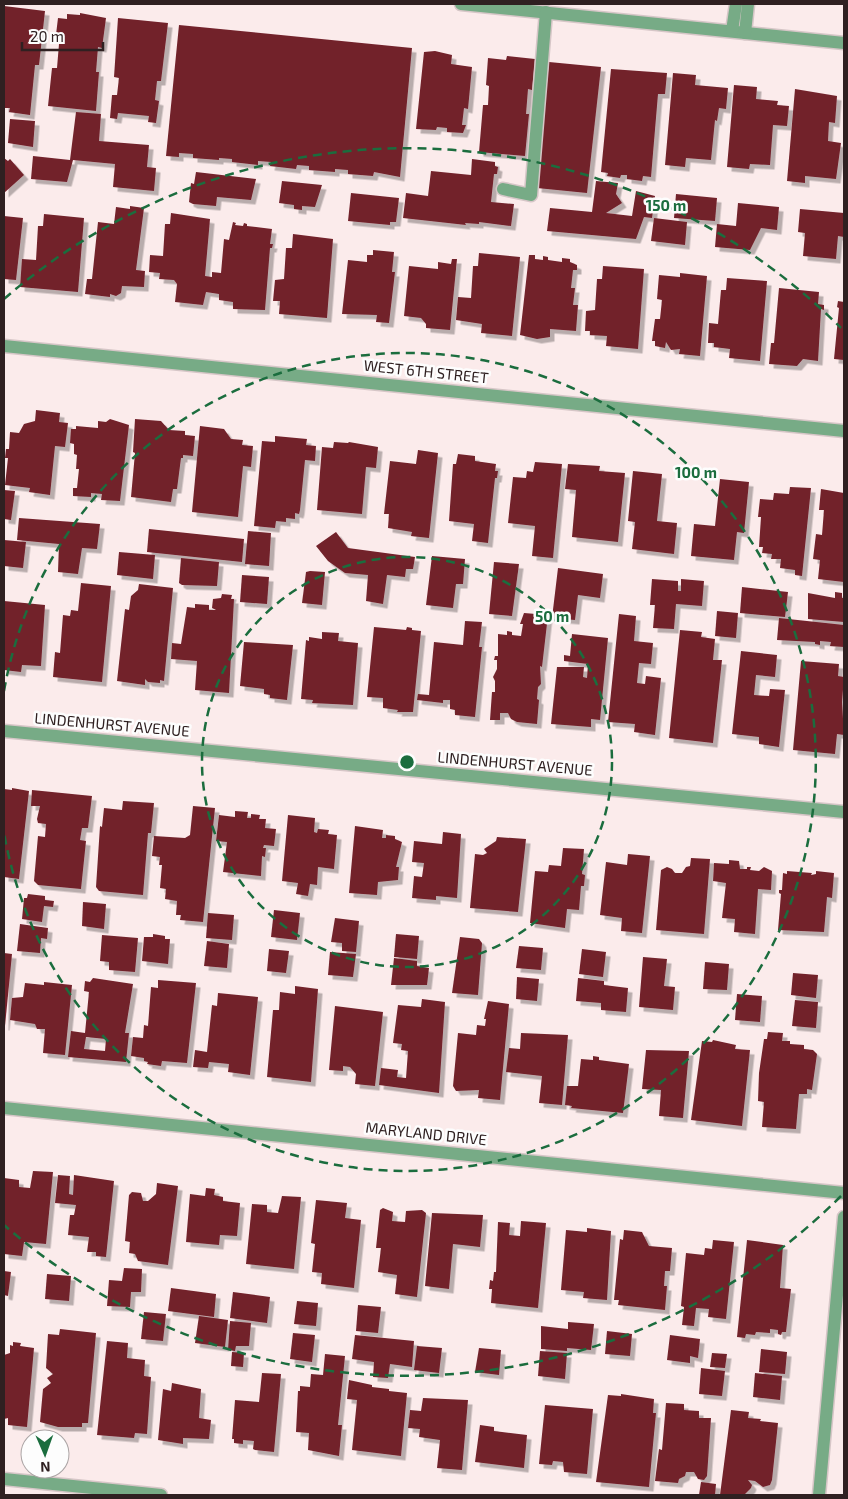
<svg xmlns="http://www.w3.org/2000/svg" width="848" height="1499" viewBox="0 0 848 1499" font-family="'Exo 2',sans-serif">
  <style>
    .building { fill: #72212b; fill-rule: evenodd; filter: url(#shadow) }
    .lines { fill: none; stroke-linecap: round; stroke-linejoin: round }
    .minor-casing { stroke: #d6c6c7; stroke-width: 15 }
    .minor { stroke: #77ab86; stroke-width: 12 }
    .ring { fill: none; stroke: #1b6d3e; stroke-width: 2.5; stroke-dasharray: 9 6 }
    .labels { text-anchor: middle; stroke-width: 5; stroke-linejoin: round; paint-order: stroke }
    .street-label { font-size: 15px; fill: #2f2021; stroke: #fdfdfd }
    .centre { fill: #1b6d3e; stroke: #fdfdfd; stroke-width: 2.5 }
    .ring-label { font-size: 15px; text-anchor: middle; font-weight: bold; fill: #1b6d3e; stroke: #fdfdfd; stroke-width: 5; stroke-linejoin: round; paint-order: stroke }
  </style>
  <defs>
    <filter id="shadow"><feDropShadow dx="4.5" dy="4.5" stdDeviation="0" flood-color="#0004"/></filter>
  </defs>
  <rect width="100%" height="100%" fill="#fbebeb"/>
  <!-- building -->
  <g class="building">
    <polygon points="4,6 45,11 39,65 35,65 30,115 9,112 10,108 4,108"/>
    <polygon points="80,13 106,18 102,48 98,47 96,72 99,72 96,111 48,106 52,68 57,68 59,44 55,43 58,18 67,19 67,14 80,15"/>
    <polygon points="118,18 168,23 161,81 157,81 155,100 159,101 156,123 148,122 149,116 118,113 117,119 110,118 112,95 117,95 119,78 114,77"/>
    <polygon points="179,25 412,48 400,177 374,172 373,176 348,174 348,170 335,169 335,172 309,170 309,166 297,165 296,169 270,166 271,162 258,161 258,165 232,162 232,159 219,158 219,160 193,158 193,154 179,153 179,157 166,156"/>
    <polygon points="435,51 452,55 451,64 472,67 468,109 464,108 462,125 466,125 463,133 447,132 447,128 437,127 436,130 416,129 424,52"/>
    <polygon points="507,56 535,59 532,90 528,89 526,114 529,114 525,156 479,152 483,105 488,105 489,86 486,85 488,58 506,60"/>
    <polygon points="549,62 601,67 587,193 537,188"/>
    <polygon points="611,69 667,73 665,94 658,94 651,177 643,176 642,181 627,179 627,175 621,175 620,178 607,176 608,173 601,172"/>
    <polygon points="673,73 696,75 695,85 728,88 726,109 719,108 717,121 715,120 711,160 686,158 685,167 665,165"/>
    <polygon points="734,85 757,87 756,99 778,101 777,105 789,106 787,126 773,125 770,165 750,164 749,169 727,167"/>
    <polygon points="795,89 837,96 835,123 829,122 828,141 841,143 836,179 805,176 805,183 787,181"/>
    <polygon points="76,112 101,114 99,141 149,145 147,167 156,168 154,191 113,187 115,164 73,160 67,182 31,179 33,156 70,160"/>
    <polygon points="10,119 35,121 33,147 8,143"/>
    <polygon points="4,158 8,161 10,159 24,175 4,193"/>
    <polygon points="472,159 495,162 495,166 498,167 497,174 494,174 491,202 514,204 511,226 479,222 479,224 465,223 466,225 403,218 406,193 428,196 431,171 471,175"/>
    <polygon points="196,172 256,179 251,200 217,197 216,206 193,204 189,202 191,183 194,184"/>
    <polygon points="282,181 322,185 315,207 302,206 302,210 294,209 294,205 279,203"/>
    <polygon points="596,181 618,183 616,194 622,203 606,213 632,216 636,191 655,196 652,218 644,217 636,239 547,231 550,208 592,212"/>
    <polygon points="351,193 399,198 396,222 390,222 390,225 348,221"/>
    <polygon points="676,194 717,198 715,221 674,218"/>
    <polygon points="738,203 779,207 777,230 761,228 750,250 715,247 717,224 736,226"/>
    <polygon points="130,206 144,208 136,270 145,271 144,287 122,286 121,293 116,296 110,294 110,297 85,294 87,279 92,279 98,222 114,224 116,207 130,209"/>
    <polygon points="800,209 844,213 844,237 838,236 836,259 803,256 805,233 798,232"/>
    <polygon points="171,213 210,219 205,276 212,277 212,272 221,273 224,239 229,240 233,222 236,223 235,225 243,226 244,223 247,224 247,226 272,229 270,244 273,244 272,248 270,248 265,310 233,309 233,302 219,300 219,294 206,292 203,305 175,302 177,284 174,280 159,279 160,273 149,272 150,255 163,256 165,224 170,224"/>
    <polygon points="44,214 84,218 78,292 20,287 22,259 36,260 38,226 43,226"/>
    <polygon points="4,216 23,218 16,280 4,279"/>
    <polygon points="654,218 687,222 685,245 651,241"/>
    <polygon points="293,234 333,239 327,318 279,314 280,301 273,301 275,280 284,279 286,248 292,248"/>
    <polygon points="373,250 394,252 392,272 395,272 389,323 376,322 377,315 342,314 348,260 367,262 367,255 373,255"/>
    <polygon points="479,253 520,257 512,336 481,333 482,324 456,320 458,297 471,298 473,266 478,266"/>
    <polygon points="529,255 535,255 535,259 543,260 543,256 548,257 548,260 562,262 562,258 570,259 570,262 577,265 577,270 573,270 571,288 575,288 573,305 578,305 576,331 550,329 550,337 537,339 520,335"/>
    <polygon points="452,259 457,259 450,330 426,328 426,324 421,318 404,316 409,266 438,269 438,262 451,264"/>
    <polygon points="603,266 644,269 638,349 606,346 607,336 590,335 590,331 585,331 586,311 595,310 597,279 602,279"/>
    <polygon points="680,273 707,276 700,356 679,354 680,349 671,350 666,342 665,348 655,346 655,341 652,341 655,319 660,319 662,300 657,299 659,275 680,277"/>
    <polygon points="727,278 767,281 760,361 729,358 730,349 714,347 714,343 708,343 709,323 718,324 721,290 726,290"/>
    <polygon points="779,288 819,292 818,304 824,305 824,310 821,309 818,361 803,359 797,366 769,364 771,343 774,343"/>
    <polygon points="838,301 844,302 844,360 834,359 839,308 837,307"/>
    <polygon points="36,410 60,413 59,422 68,423 65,447 55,446 50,495 29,492 30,488 5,485 8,458 5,458 6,449 9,449 10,432 19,433 24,424 35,421"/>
    <polygon points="110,419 129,425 120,501 101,500 102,494 91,493 91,497 73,496 73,488 77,488 79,469 76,469 77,455 74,454 74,444 70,443 71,429 76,429 76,426 98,428 98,421 106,422"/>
    <polygon points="135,419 161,421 169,430 185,431 185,435 195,436 193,456 183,455 183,458 181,458 177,489 173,489 171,502 131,497 135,453 133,452"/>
    <polygon points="200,426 224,429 231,439 243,440 242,445 253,446 251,467 243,466 238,517 192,512"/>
    <polygon points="275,436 307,439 306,445 316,446 315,461 305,460 300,510 299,514 295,513 295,519 286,518 286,522 276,521 275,528 254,526 262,441 275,442"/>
    <polygon points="334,442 348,443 349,442 378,447 376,468 366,467 362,514 317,510 322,447 333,448"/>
    <polygon points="418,450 438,453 429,538 411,536 412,532 388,528 389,514 384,514 390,461 416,464"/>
    <polygon points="458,454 475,456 475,461 496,464 495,471 498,471 497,478 495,478 488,543 472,541 474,524 449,521 453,464 456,464"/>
    <polygon points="535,462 562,464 553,558 532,556 535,526 508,523 513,477 526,478 527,471 533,472"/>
    <polygon points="568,464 600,466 599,471 625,473 618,542 572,537 576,490 565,489"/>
    <polygon points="633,471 662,474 657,521 677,523 674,554 632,549 635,522 628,521"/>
    <polygon points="720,479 749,482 744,533 737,532 734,560 691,556 694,524 715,526"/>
    <polygon points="790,487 811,488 802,576 795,575 795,570 780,568 781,559 771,559 772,554 762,553 763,547 759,547 761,517 758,517 760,499 773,500 774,493 789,494"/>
    <polygon points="821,489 844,493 844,582 818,579 820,560 813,559 816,534 822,535 824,510 819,510"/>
    <polygon points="4,490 15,491 11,520 4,519"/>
    <polygon points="19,518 100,524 97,549 82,548 78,574 58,572 59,544 17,540"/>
    <polygon points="149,529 244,539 242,562 147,552"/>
    <polygon points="248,531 271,533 269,566 245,564"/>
    <polygon points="336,532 348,548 415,557 413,569 406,569 405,577 387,575 383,604 366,601 368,575 345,573 328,561 316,546"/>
    <polygon points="4,540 26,542 23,568 4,566"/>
    <polygon points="119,552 155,555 153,579 117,575"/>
    <polygon points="432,556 465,559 463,584 456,584 453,608 426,605"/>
    <polygon points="181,558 219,562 217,586 182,585 179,583"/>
    <polygon points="494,562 519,564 512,616 489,614"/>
    <polygon points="558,568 603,574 600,598 578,595 575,620 552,618"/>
    <polygon points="310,571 325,572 322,605 302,603 306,572"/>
    <polygon points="242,575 269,577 267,604 240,602"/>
    <polygon points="652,579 678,581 678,591 681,591 681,579 704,581 702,606 676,604 674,629 653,628 655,605 650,605"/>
    <polygon points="81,583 111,586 102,682 53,677 55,652 60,653 63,615 70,616 71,610 78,611"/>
    <polygon points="139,584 173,588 164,681 160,680 160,683 148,682 145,679 145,685 117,681 125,609 129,610 131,596 138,590"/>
    <polygon points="742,587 788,592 785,617 740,613"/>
    <polygon points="835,592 842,593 842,598 844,598 844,622 808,619 808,593 835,598"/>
    <polygon points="222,594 232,595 231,599 234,599 229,693 195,690 197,661 171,659 172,643 181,644 187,607 195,608 195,604 209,605 209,610 216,610 212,608 213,599 221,598"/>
    <polygon points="4,601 45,605 41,666 22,665 21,672 4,670"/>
    <polygon points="717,611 738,613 736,638 715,636"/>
    <polygon points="524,613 548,615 542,667 540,666 541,684 538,687 537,699 539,700 537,724 517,722 511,719 508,713 500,713 500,720 490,720 492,692 495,692 495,681 493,677 497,669 497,660 494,660 495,656 498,656 498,634 507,635 507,631 512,632 512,635 521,636 523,624 520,624"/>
    <polygon points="619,614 636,616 634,641 653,643 651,664 639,663 637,683 645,684 646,676 661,678 655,735 634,732 635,724 608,722"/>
    <polygon points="779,618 844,625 844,647 830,646 831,642 820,641 820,645 815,644 815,642 777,640"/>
    <polygon points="465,621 482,622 479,647 482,647 475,717 455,715 455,710 450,709 450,700 443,700 443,703 417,700 418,694 429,695 434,642 463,645"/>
    <polygon points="374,627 406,630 407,627 412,628 412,630 421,631 413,712 397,712 398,710 383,708 383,698 367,697"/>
    <polygon points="680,630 702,632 701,637 715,639 713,660 722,660 713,743 669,738"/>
    <polygon points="322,632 339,633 338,641 358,643 353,705 312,703 313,700 301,699 306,640 309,641 309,637 322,639"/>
    <polygon points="572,634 608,638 600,720 591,719 591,727 551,724 557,667 584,667 583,677 587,678 588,664 564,661 564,655 570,656"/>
    <polygon points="244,642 293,645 287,700 270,698 270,695 264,694 264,689 240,686"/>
    <polygon points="741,651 777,655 775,677 756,675 754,695 769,696 770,689 785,690 779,747 759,744 759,737 732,734"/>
    <polygon points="801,661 839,664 838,676 844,677 842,702 844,735 837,734 835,754 793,750"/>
    <polygon points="12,788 29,791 19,879 4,877 4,789 12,790"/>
    <polygon points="32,790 92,796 88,828 82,828 80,840 86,841 81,889 38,885 34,881 38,836 45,837 46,824 38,823 37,819 40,806 31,806"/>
    <polygon points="123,801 154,803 151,833 148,833 143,895 99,891 96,887 100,826 102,827 104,808 122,810"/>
    <polygon points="193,806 215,808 203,922 180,920 181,915 176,915 177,901 165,899 166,889 160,888 162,865 159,865 160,857 152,856 154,836 185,838 190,835"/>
    <polygon points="235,811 248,812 247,818 251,818 251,814 260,815 259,819 266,819 265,828 276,829 274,846 264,845 263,848 266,848 265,857 262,856 261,876 223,872 227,842 216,841 219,815 235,817"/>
    <polygon points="288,815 315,818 314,832 317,833 318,829 329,830 328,834 337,835 334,869 318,867 317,885 310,884 308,896 296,894 298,883 282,881"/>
    <polygon points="355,826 383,830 382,838 386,838 386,835 395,836 395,839 402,842 396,867 399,867 398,880 378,882 377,895 349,893"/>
    <polygon points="443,832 461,834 457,898 436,896 436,900 412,898 414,876 422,877 424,863 412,862 414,841 442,844"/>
    <polygon points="497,837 526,839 518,912 470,908 475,854 483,855 487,853 484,849 496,841"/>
    <polygon points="563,848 584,849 582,874 585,875 584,886 581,886 579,910 567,909 565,928 530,923 535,871 548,872 549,865 561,866"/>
    <polygon points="628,854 650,856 642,933 621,931 622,918 600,915 606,862 627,865"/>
    <polygon points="691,858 710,859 704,934 656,930 661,870 667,867 672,869 675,873 682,873 686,867 690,866"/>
    <polygon points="729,860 739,861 740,869 747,869 747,867 751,867 750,870 759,871 764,867 772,871 771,890 758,889 755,934 734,932 735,919 722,918 726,883 713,881 714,863 729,864"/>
    <polygon points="787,871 812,873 811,875 816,874 816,871 834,873 832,898 827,897 824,932 778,930 781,894 779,893 779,890 782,890 783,873 787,874"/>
    <polygon points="28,894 45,896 45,900 54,901 53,907 44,906 42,922 22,919 24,898 27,898"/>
    <polygon points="83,902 106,904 104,929 82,926"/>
    <polygon points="274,910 300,913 297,940 271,937"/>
    <polygon points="208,913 234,915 232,940 206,938"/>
    <polygon points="335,918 359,921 356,952 342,951 342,943 331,942"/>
    <polygon points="20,924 48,928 47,939 41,938 40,953 17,951"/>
    <polygon points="153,934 165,936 165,939 170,939 168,964 142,961 144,937 153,937"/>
    <polygon points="396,934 419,936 417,959 394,957"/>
    <polygon points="102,935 138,938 135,972 109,970 109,962 100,961"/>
    <polygon points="460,937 479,939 482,943 478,995 452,993"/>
    <polygon points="207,941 229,944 227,968 204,966"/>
    <polygon points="519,946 543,948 541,970 516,968"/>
    <polygon points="269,949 289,951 286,973 267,971"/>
    <polygon points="582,949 606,952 603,977 579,974"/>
    <polygon points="330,952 356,954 353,977 328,975"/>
    <polygon points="4,953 12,954 5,1026 4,1026"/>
    <polygon points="643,957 667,959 664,986 675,987 673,1010 639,1007"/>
    <polygon points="394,958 417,961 417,966 429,968 427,985 391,985"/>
    <polygon points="705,962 729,964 727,990 703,989"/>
    <polygon points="793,973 818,975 816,998 791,995"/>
    <polygon points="517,977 539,979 537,1001 516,999"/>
    <path d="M93,978L133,984L125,1033H129L126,1062L68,1057L71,1031L85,1033L89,992L84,991L85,981L90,982ZM86,1037L106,1039L105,1051L84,1049Z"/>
    <polygon points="578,978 604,981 604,985 628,988 626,1012 601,1010 601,1003 576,1001"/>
    <polygon points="158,980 196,983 187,1063 162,1061 161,1066 147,1064 148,1062 144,1061 144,1058 131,1056 133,1037 143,1038 144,1025 148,1026 151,987 158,988"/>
    <polygon points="44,982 72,985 65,1055 43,1053 45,1029 37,1029 35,1024 10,1020 12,998 23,997 25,983 44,985"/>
    <polygon points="295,986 318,989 311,1082 267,1077 273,1010 279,1010 280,992 295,994"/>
    <polygon points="218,993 258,997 250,1075 228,1072 229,1064 209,1062 208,1068 193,1067 195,1050 207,1052 212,1005 217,1006"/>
    <polygon points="737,994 762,996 760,1022 735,1020"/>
    <polygon points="422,999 445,1002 439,1093 379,1085 381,1068 398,1070 397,1077 406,1078 408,1051 401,1050 402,1044 393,1043 398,1005 421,1007"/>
    <polygon points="795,1000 818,1002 816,1028 792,1026"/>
    <polygon points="488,1001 509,1004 500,1100 478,1098 479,1090 456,1091 453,1086 458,1033 476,1035 477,1025 485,1026 486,1019 484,1019"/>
    <polygon points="335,1006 383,1012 375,1086 355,1084 356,1074 350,1067 343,1066 343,1071 329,1070"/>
    <polygon points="768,1032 783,1033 782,1041 790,1041 790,1044 804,1045 804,1049 813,1050 817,1054 812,1090 807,1089 807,1094 799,1094 796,1129 762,1127 764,1102 758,1101 759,1073 764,1039 767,1039"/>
    <polygon points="521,1033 568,1035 562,1105 539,1103 542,1076 506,1072 509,1048 520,1049"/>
    <polygon points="713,1040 736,1045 735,1049 750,1050 742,1126 691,1120 702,1041 712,1042"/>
    <polygon points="646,1050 689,1051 683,1118 659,1116 661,1090 642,1089"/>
    <polygon points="593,1056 599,1057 599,1060 629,1064 623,1113 571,1108 572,1106 565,1105 567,1086 578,1086 581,1059 593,1060"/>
    <polygon points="33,1171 53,1172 46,1244 24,1242 22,1256 4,1254 4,1178 19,1180 19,1187 30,1188"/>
    <polygon points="58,1175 70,1176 69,1194 73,1195 74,1175 114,1181 106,1257 96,1256 96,1252 87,1252 89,1237 68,1235 70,1215 74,1215 76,1205 55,1203"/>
    <polygon points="157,1183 178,1186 168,1265 138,1261 135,1254 129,1253 130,1242 125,1241 129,1195 132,1192 141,1193 143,1201 148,1201 156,1194"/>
    <polygon points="206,1188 215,1189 214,1195 223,1197 223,1201 240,1203 237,1236 220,1235 219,1245 186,1242 190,1194 205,1196"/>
    <polygon points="282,1196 301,1197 294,1269 246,1264 252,1204 267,1205 267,1212 278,1213"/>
    <polygon points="316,1200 347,1203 345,1218 361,1220 354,1288 321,1284 322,1273 312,1272 315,1244 311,1243"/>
    <polygon points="383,1208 393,1212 392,1221 405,1222 406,1211 422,1210 426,1213 417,1297 395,1294 397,1275 378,1272 381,1248 376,1248 380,1210"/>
    <polygon points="432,1213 483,1215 480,1247 453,1244 449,1289 425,1286"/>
    <polygon points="521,1221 546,1223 538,1308 491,1303 492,1289 489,1289 490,1280 493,1281 494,1272 496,1272 498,1222 510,1223 509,1235 520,1236"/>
    <polygon points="587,1228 611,1231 607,1300 583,1298 584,1292 561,1290 566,1230 587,1232"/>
    <polygon points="624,1230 642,1232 649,1246 672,1248 670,1271 665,1271 664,1286 667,1286 665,1310 618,1305 619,1300 614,1300 620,1239 623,1240"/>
    <polygon points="713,1240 734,1242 726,1319 708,1317 709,1309 696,1308 694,1326 682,1325 684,1307 681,1306 686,1253 704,1255 705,1248 712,1249"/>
    <polygon points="747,1240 783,1245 780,1288 791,1289 786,1332 782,1332 781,1335 778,1334 778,1330 770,1329 770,1333 756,1332 755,1335 746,1334 745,1338 737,1337"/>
    <polygon points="124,1268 142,1269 141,1292 131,1292 130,1307 107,1306 109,1280 122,1281"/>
    <polygon points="4,1271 11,1272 8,1296 4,1295"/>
    <polygon points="47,1274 71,1276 69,1301 45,1299"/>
    <polygon points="171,1288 216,1294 214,1317 168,1311"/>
    <polygon points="233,1292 270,1297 267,1323 230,1318"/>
    <polygon points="297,1301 318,1303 316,1326 294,1324"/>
    <polygon points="358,1305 381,1307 378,1333 356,1331"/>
    <polygon points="144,1312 166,1314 163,1341 141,1339"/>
    <polygon points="199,1316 228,1320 225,1347 195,1343"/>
    <polygon points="230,1321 251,1323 249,1346 236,1346 235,1351 228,1350"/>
    <polygon points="568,1322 594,1324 591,1350 567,1348 567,1351 541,1349 541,1326 568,1329"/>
    <polygon points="60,1329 96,1333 88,1423 82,1423 82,1427 58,1427 40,1422 43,1389 51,1383 47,1378 53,1374 46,1368 48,1334 59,1335"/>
    <polygon points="607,1331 632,1334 630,1356 605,1354"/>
    <polygon points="293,1333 315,1335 312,1362 290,1359"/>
    <polygon points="355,1335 414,1341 412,1367 390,1364 388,1378 373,1377 374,1362 352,1359"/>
    <polygon points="670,1335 700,1339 698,1358 690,1356 690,1363 667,1360"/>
    <polygon points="107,1341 128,1343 127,1358 145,1360 144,1376 151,1377 147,1434 135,1433 134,1438 97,1435"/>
    <polygon points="13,1342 21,1343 20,1346 34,1348 27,1427 8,1425 8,1418 4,1419 4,1355 10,1353 10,1345 13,1346"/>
    <polygon points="417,1346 442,1348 439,1373 414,1370"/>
    <polygon points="479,1348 501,1350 499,1375 475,1372"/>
    <polygon points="761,1349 787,1352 785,1374 759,1372"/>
    <polygon points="540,1351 567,1353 565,1379 538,1376"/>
    <polygon points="232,1352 244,1353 243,1367 231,1366"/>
    <polygon points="712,1353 727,1354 725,1368 710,1367"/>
    <polygon points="325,1354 345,1356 338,1425 342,1425 339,1456 308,1450 309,1433 296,1432 298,1391 300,1391 300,1386 310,1387 311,1374 323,1375"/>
    <polygon points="701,1368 725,1371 722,1396 699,1394"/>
    <polygon points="262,1373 281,1374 274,1452 255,1450 253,1449 254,1441 243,1440 243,1444 234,1443 234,1439 232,1439 235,1400 259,1402"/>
    <polygon points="755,1373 782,1376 780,1400 753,1397"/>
    <polygon points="349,1380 372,1385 372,1387 389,1389 389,1391 407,1393 401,1456 352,1450 357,1400 347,1399"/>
    <polygon points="172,1383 201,1389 199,1418 211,1420 209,1439 183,1438 183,1444 158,1440 163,1389 171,1391"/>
    <polygon points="621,1394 654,1399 653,1413 656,1413 649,1487 596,1482 608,1395 621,1396"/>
    <polygon points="423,1398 468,1400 462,1470 437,1468 440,1440 419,1437 420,1429 408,1428 410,1410 421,1411"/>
    <polygon points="666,1403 684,1404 684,1410 699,1411 699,1418 711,1418 707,1476 704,1480 698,1479 694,1472 686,1472 685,1476 679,1479 678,1483 655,1481 659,1449 662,1450"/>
    <polygon points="545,1405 593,1409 587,1474 564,1472 563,1462 553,1461 552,1465 539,1464"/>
    <polygon points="731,1410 749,1412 748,1418 761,1419 760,1421 778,1423 772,1480 770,1485 763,1487 755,1481 748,1480 752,1485 751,1488 744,1495 720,1495"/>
    <polygon points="480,1425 494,1427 494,1431 527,1435 524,1468 475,1462"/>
    <polygon points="701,1482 716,1484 715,1495 699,1495"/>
  </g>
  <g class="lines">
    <!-- minor casing -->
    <g class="minor-casing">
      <g id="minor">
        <polyline points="461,4 844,43"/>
        <polyline points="732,31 736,4"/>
        <polyline points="745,33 748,4"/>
        <polyline points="503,189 531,195 546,12"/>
        <polyline points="4,346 844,431"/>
        <polyline points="4,731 844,812"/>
        <polyline points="4,1108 844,1193"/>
        <polyline points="4,1479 161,1495"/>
        <polyline points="819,1495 844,1217"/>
      </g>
    </g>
    <!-- minor -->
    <use href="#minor" class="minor"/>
  </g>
  <!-- distance rings -->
  <g class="ring">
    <circle cx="407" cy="762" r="205"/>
    <path d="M4 691A409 409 0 1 1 4 833"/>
    <path d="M841 1196A614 614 0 0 1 4 1225M4 299A614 614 0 0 1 841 328"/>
  </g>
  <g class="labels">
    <!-- street labels -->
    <g class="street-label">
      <text transform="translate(426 372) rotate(6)" y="5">WEST 6TH STREET</text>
      <text transform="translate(112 725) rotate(5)" y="5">LINDENHURST AVENUE</text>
      <text transform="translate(515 764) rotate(5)" y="5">LINDENHURST AVENUE</text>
      <text transform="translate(426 1134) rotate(6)" y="5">MARYLAND DRIVE</text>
    </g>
  </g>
  <circle cx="407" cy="762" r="8" class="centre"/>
  <g class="ring-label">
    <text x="666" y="211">150 m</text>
    <text x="696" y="478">100 m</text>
    <text x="552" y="622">50 m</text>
  </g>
  <!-- border -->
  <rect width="848" height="1499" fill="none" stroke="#2f2021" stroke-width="10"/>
  <!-- north arrow -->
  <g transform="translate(45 1454) rotate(178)"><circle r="24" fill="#fdfdfd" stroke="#aba5a5"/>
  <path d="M0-4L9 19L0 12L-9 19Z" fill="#1b6d3e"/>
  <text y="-8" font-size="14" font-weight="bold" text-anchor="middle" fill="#2f2021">N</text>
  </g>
  <!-- scale -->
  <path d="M22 42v8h81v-8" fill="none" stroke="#2f2021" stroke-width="2.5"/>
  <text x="30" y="42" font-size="15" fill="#2f2021" stroke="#fdfdfd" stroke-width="4" paint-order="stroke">20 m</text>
</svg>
